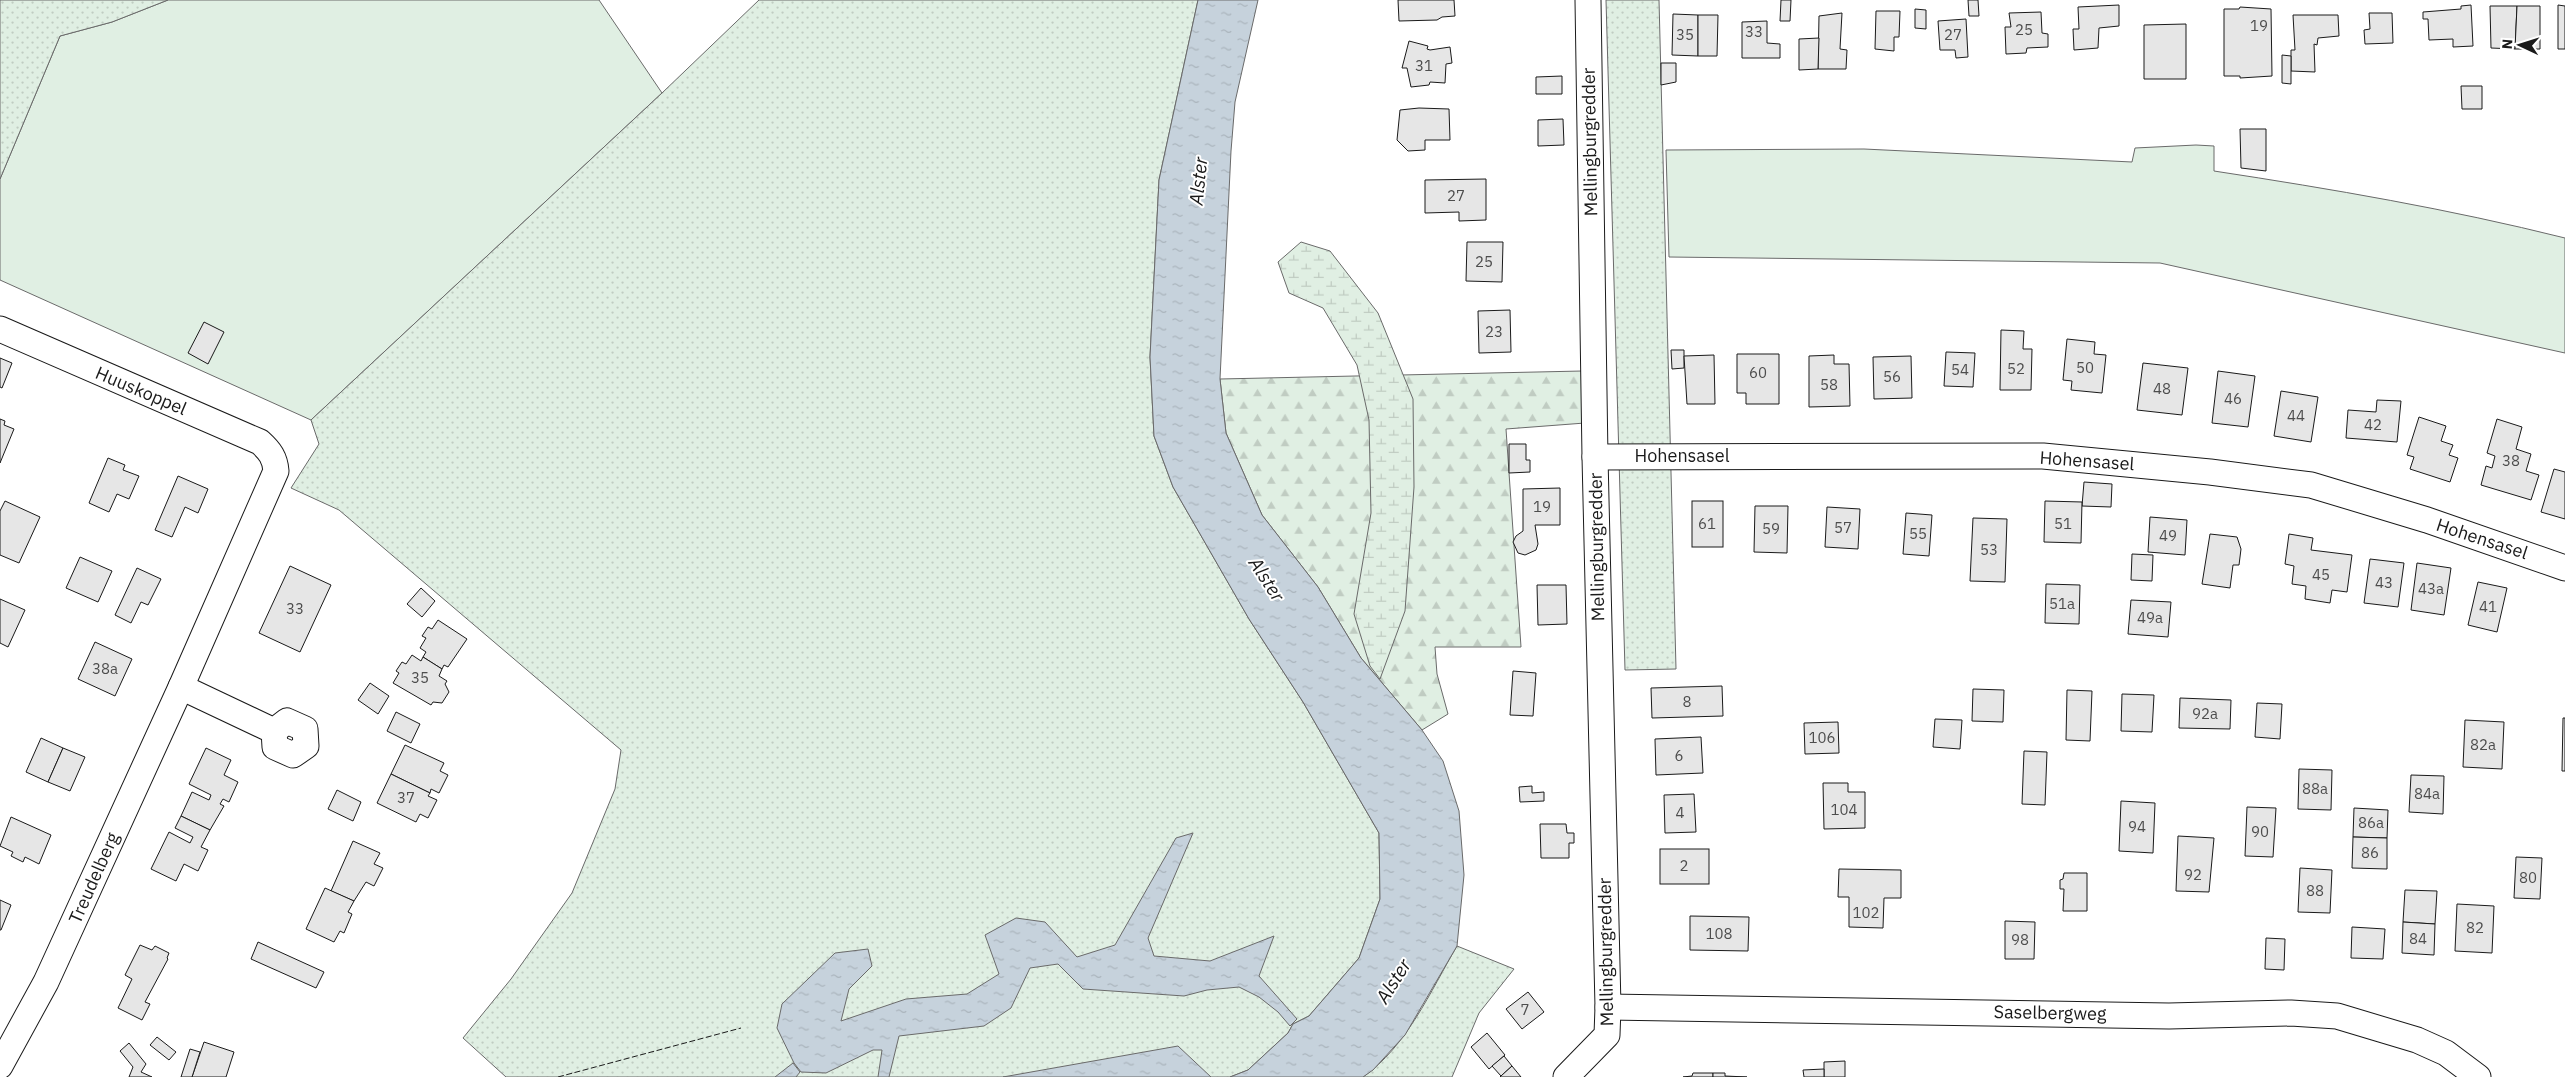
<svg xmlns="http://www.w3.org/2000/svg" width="2565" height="1077" viewBox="0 0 2565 1077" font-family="'IBM Plex Sans',sans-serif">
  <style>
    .green { fill: #e0efe3; stroke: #6a6a6a }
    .forest { fill: url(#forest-firs); stroke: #6a6a6a }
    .wetland { fill: url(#wetland-marsh); stroke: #6a6a6a }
    .park { fill: url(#park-dots); stroke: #6a6a6a }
    .water { fill: url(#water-ripples); stroke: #6a6a6a }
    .building { fill: #e6e6e6; stroke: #1a1a1a }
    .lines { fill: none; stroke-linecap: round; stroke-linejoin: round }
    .minor-casing { stroke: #1a1a1a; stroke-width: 27 }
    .minor { stroke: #fff; stroke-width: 25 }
    .fence { stroke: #1a1a1a; stroke-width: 1; stroke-dasharray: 6 2.5; stroke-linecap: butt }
    .labels { text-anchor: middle; stroke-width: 4; stroke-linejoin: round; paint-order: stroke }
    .number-label { font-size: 15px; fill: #4d4d4d }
    .street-label { font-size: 18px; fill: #1a1a1a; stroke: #fff }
    .water-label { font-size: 19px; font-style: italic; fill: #1a1a1a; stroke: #fff }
  </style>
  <defs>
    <pattern id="forest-firs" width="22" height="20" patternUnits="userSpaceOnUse" patternTransform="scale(1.25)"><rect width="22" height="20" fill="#e0efe3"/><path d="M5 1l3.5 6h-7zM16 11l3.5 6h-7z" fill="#c0ccc2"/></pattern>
    <pattern id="wetland-marsh" width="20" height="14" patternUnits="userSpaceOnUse" patternTransform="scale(1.25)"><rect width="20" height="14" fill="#e0efe3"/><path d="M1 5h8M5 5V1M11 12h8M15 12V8" fill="none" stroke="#c0ccc2"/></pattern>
    <pattern id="park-dots" width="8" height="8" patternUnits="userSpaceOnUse" patternTransform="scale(1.25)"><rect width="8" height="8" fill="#e0efe3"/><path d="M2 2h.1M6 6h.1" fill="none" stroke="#c0ccc2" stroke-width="1.8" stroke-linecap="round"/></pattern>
    <pattern id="water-ripples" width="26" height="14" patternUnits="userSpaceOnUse" patternTransform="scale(1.25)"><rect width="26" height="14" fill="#c6d2dc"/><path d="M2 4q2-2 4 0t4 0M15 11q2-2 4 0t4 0" fill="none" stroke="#aab4bc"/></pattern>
  </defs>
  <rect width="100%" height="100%" fill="#fff"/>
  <!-- green -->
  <g class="green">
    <polygon points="168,0 599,0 662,93 311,420 0,280 0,179 60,36 112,22"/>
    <path d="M2196,145L2214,146V171C2332,189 2449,209 2565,238V353L2160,263L1669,257L1666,150L1864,149L2132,162L2135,148Z"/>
  </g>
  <!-- forest -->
  <polygon class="forest" points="1582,371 1585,423 1506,429 1521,647 1435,647 1437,674 1448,714 1422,730 1361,658 1318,587 1262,515 1226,433 1220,379"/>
  <!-- wetland -->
  <polygon class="wetland" points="1301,242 1330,251 1378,313 1413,399 1414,487 1405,611 1380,679 1370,666 1354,614 1371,513 1369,420 1357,365 1323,308 1289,293 1278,262"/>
  <!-- park -->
  <g class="park">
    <polygon points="0,0 168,0 112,22 60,36 0,179"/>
    <polygon points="759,0 1198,0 1159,180 1150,357 1154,436 1173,487 1249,619 1303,702 1379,833 1380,899 1359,958 1309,1016 1293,1024 1288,1033 1248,1070 1230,1077 506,1077 463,1038 511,979 572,893 615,789 621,750 339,510 291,488 319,444 311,420 662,93"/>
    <polygon points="1606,0 1659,0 1676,669 1625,670"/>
    <path d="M1457,946L1514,969L1479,1013L1452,1077H1363C1407,1046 1430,992 1457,946Z"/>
  </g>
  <!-- water -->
  <g class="water">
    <polygon points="1198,0 1258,0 1235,102 1231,151 1220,379 1226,433 1262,515 1318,587 1361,658 1422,730 1443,761 1459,811 1464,875 1457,946 1405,1035 1373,1070 1363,1077 1230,1077 1248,1070 1288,1033 1293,1024 1309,1016 1359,958 1380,899 1379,833 1303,702 1249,619 1173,487 1154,436 1150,357 1159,180"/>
    <polygon points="1193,833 1148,938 1154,956 1210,961 1274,936 1259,976 1297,1019 1290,1026 1278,1012 1259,997 1239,987 1207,990 1184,996 1083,989 1058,964 1030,968 1011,1008 984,1026 899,1036 889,1077 878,1077 882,1050 873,1050 826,1073 801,1072 794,1063 777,1028 782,1004 835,953 868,949 872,966 849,989 841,1021 906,999 967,994 999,974 985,935 1016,918 1045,922 1077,957 1115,945 1176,838"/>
    <polygon points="1178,1046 1211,1077 1003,1077"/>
    <polygon points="793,1063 800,1072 796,1077 775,1077"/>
  </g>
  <!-- building -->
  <g class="building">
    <polygon points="1398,0 1454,0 1455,16 1442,17 1437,20 1399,21"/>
    <polygon points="1781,0 1791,0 1790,21 1780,21"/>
    <polygon points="1968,0 1978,0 1979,16 1969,16"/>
    <polygon points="2119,5 2119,26 2099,28 2098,48 2074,50 2073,29 2079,29 2078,7"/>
    <polygon points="2471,5 2473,46 2453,47 2453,39 2429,40 2428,19 2423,19 2423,12 2461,9 2461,6"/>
    <polygon points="2558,5 2565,6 2565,49 2558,49"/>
    <polygon points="2490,6 2517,6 2515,49 2491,48"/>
    <polygon points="2517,6 2540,6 2540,49 2515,49"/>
    <polygon points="2240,7 2271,9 2272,76 2240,78 2240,76 2224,76 2224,9 2239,9"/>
    <polygon points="1915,9 1926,10 1926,29 1915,28"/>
    <polygon points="1876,11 1900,11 1899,37 1894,37 1894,51 1875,49"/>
    <polygon points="2041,12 2042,33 2048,34 2048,47 2027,48 2026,53 2006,54 2005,27 2011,27 2009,13"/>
    <polygon points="1842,13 1840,49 1847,50 1846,69 1818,69 1819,16"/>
    <polygon points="2369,13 2392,13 2393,43 2365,44 2364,30 2370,29"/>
    <polygon points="1673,14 1698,15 1698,56 1672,55"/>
    <polygon points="1698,15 1718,15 1717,56 1698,56"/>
    <polygon points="2293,15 2338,15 2339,36 2318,38 2317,45 2314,44 2315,72 2291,71 2291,50 2295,50"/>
    <polygon points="1966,19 1968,57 1956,58 1955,50 1940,50 1938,21"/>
    <polygon points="1767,21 1767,43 1780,44 1780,58 1742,58 1742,22"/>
    <polygon points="2186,24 2186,79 2144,79 2144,25"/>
    <polygon points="1819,38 1818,69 1799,70 1799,39"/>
    <polygon points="1409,41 1428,46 1427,49 1430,50 1450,47 1452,63 1446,64 1445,83 1430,82 1429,85 1411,87 1407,68 1402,68"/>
    <polygon points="2282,55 2291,56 2291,84 2282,83"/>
    <polygon points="1661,63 1676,63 1676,82 1661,85"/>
    <polygon points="1562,76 1562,94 1536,94 1536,77"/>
    <polygon points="2461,86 2482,86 2482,109 2462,109"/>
    <polygon points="1419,108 1449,109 1450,140 1425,140 1425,150 1408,151 1397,140 1400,110"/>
    <polygon points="1563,119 1564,145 1538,146 1538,120"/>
    <polygon points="2240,129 2266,129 2266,171 2241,168"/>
    <polygon points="1486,179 1486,220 1459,221 1459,212 1425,213 1425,180"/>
    <polygon points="1467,242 1503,242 1502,282 1466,281"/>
    <polygon points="1510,310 1511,352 1479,353 1478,311"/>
    <polygon points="204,322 224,332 208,364 188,353"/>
    <polygon points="2001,330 2024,331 2023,349 2032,349 2031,390 2000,390"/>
    <polygon points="2067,339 2095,342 2094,354 2106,355 2102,393 2071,390 2072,381 2063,380"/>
    <polygon points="1671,350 1684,350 1684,368 1672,369"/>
    <polygon points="1946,352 1975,353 1973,387 1944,386"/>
    <polygon points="1737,354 1779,354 1779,404 1746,404 1746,393 1737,393"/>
    <polygon points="1714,355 1715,404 1687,404 1684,356"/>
    <polygon points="1834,355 1834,364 1849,364 1850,406 1809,407 1809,356"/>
    <polygon points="1911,356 1912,398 1874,399 1873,357"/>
    <polygon points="0,358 12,363 2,388 0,387"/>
    <polygon points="2143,363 2188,368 2182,415 2137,410"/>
    <polygon points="2218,371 2255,376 2248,427 2212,423"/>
    <polygon points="2281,391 2318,397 2311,442 2274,436"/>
    <polygon points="2377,400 2401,401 2397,442 2346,438 2348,410 2376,412"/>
    <polygon points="2419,417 2446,426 2441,441 2453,445 2449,455 2458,458 2450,482 2410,469 2414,457 2407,455"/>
    <polygon points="0,419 5,421 4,425 14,429 0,463"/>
    <polygon points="2497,419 2522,427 2516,449 2531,454 2526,471 2539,475 2531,500 2481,485 2486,466 2492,468 2495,456 2487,453"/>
    <polygon points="1509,444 1526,444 1526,460 1530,460 1530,472 1509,473"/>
    <polygon points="108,458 125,465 123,470 139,476 129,499 117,494 109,512 89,503"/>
    <polygon points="2554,469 2565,472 2565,519 2541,512"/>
    <polygon points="178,476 208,489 198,513 185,507 172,537 155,530"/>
    <polygon points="2084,482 2112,484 2111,507 2082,506"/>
    <polygon points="1560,488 1560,525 1535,525 1538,544 1536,550 1525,555 1518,553 1513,542 1516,536 1523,531 1523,489"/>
    <polygon points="5,501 40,517 19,563 0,555 0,511"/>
    <rect x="1692" y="501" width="31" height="46"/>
    <polygon points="2045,501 2082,502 2081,543 2044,542"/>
    <polygon points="1755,506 1788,506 1787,553 1754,552"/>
    <polygon points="1827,507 1860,509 1858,549 1825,547"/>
    <polygon points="1906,513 1932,515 1929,556 1903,554"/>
    <polygon points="2150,517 2187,520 2185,555 2148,552"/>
    <polygon points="1973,518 2007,519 2005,582 1970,581"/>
    <polygon points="2210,534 2237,537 2241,549 2239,565 2233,565 2230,588 2202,584"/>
    <polygon points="2289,534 2313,538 2311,550 2352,555 2347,592 2332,590 2330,603 2305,599 2306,586 2292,584 2294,566 2285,564"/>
    <polygon points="2132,554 2153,555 2152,581 2131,580"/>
    <polygon points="80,557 112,571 98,602 66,588"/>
    <polygon points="2370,559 2404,563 2398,607 2364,603"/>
    <polygon points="2417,563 2451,568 2444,615 2411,610"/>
    <polygon points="290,566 331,585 300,652 259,633"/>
    <polygon points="137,568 161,579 148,605 141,602 131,623 115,615"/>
    <polygon points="2478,582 2507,588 2497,632 2468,625"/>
    <polygon points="2046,584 2080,585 2079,624 2045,623"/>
    <polygon points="1537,585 1566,585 1567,624 1538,625"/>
    <polygon points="421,588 435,601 422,617 407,604"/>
    <polygon points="0,599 25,610 8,647 0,643"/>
    <polygon points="2131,600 2171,602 2168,637 2128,634"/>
    <polygon points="438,620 467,639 448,667 444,665 442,669 423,657 426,652 420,648 426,638 422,636 428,627 432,629"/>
    <polygon points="95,642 132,659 115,696 78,679"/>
    <polygon points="412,655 421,661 423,657 442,669 439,676 447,681 445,684 449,692 442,703 433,702 431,705 393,683 399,673 396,671 402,662 406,664"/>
    <polygon points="1513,671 1536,673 1533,716 1510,715"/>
    <polygon points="370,683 389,696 378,714 358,700"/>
    <polygon points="1722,686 1723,716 1652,718 1651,688"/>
    <polygon points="1973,689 2004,690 2003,722 1972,721"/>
    <polygon points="2067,690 2092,691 2090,741 2066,740"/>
    <polygon points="2122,694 2154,695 2152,732 2121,731"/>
    <polygon points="2180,698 2231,700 2230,729 2179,728"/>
    <polygon points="2257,703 2282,704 2280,739 2255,737"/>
    <polygon points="396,712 420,724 411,743 387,731"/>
    <polygon points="2563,718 2565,718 2565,771 2562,771"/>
    <polygon points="1935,719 1962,720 1960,749 1933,747"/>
    <polygon points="2465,720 2504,722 2502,769 2463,767"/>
    <polygon points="1838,722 1839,753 1805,754 1804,723"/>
    <polygon points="1701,737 1703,773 1656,775 1655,739"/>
    <polygon points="41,738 63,748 48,782 26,772"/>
    <polygon points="405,745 444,763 440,771 448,775 439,793 431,789 430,793 391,774"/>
    <polygon points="63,748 85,757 70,791 48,782"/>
    <polygon points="206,748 231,760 224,775 238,782 229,802 223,799 220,804 224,806 210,830 181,816 192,792 209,800 211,795 189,784"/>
    <polygon points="2024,751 2047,752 2045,805 2022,804"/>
    <polygon points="2299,769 2332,770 2331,810 2298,809"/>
    <polygon points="391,774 430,793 428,796 437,800 428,818 420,814 416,822 377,803"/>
    <polygon points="2411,775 2444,776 2443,814 2409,812"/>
    <polygon points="1823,783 1848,783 1848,792 1865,792 1865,828 1824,829"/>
    <polygon points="1532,786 1532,793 1544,792 1544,801 1520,802 1519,787"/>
    <polygon points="337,790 361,802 353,821 328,809"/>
    <polygon points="1694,794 1696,832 1665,833 1664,795"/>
    <polygon points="2121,801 2155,803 2153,853 2119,851"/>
    <polygon points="2247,807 2276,808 2273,857 2245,856"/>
    <polygon points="2354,808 2388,810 2387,838 2353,837"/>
    <polygon points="181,816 210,830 201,847 208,850 198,871 184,864 176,881 151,869 169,832 190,843 193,837 175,828"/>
    <polygon points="11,817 51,835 39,864 25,857 23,862 11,856 13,852 0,846"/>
    <polygon points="1540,824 1566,824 1567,833 1574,833 1574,843 1569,843 1569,858 1541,858"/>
    <polygon points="2178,836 2214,838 2209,892 2176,891"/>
    <polygon points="2353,837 2387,838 2387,869 2352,868"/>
    <polygon points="353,841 380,853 374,864 383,868 374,886 366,882 354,901 331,891"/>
    <rect x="1660" y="849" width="49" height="35"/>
    <polygon points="2516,857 2542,858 2540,899 2514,898"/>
    <polygon points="2300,868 2332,870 2330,913 2298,912"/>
    <polygon points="1839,869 1901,870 1901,898 1884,898 1883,928 1849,927 1849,897 1838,897"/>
    <polygon points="2064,873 2087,873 2087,911 2063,911 2064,889 2060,889 2060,880 2063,879"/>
    <polygon points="325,888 354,901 348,912 352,914 344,933 340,931 334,942 306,929"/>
    <polygon points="2405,890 2437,891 2435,924 2403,922"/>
    <polygon points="0,900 11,905 1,930 0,930"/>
    <polygon points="2457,904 2494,906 2492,953 2455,951"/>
    <polygon points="1690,916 1749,917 1748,951 1690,950"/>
    <polygon points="2005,921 2035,922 2034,959 2005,959"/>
    <polygon points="2403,922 2435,924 2434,955 2402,953"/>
    <polygon points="2352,927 2385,929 2383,959 2351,958"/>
    <polygon points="2266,938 2285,939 2284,970 2265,969"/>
    <polygon points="258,942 324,972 316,988 251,959"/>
    <polygon points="140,945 152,950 155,946 169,953 167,958 168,959 145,1002 150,1004 142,1020 118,1008 132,979 125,975"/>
    <polygon points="1528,992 1544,1012 1522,1029 1506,1009"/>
    <polygon points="1487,1033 1505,1055 1489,1069 1471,1047"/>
    <polygon points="157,1037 176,1052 169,1060 150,1045"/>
    <polygon points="204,1042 234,1052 226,1077 192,1077"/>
    <polygon points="129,1043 146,1064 141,1072 152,1077 129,1077 133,1067 120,1051"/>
    <polygon points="190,1049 200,1052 192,1077 181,1077"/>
    <polygon points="1504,1056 1512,1066 1501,1076 1492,1066"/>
    <polygon points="1845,1061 1845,1077 1824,1077 1824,1062"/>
    <polygon points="1512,1066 1521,1077 1500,1077 1501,1076"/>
    <polygon points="1824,1069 1824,1077 1804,1077 1803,1070"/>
    <polygon points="1693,1073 1713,1073 1713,1077 1683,1077 1692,1076"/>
    <polygon points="1713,1073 1725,1073 1725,1076 1747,1077 1713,1077"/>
  </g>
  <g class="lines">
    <!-- minor casing -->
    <g class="minor-casing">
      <g id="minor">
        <path d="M0,329L260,442C270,451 275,458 276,471L181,687L46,982L0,1066"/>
        <polyline points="1595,457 2043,456 2210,472 2311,485 2427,520 2565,568"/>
        <polyline points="181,687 274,731 275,747 293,755 306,746 305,729 287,721 274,731"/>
        <polyline points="1608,1007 2169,1016 2291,1013 2337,1016 2417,1040 2446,1053 2478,1077"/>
        <polyline points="1566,1077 1607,1035 1608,1007 1595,457 1588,0"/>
      </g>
    </g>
    <!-- minor -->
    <use href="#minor" class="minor"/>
    <!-- fence -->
    <polyline class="fence" points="558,1077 741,1028"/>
  </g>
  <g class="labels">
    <!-- number labels -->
    <g class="number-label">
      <text x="2259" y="31">19</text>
      <text x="2024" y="35">25</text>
      <text x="1754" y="37">33</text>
      <text x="1685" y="40">35</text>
      <text x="1953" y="40">27</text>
      <text x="1424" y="71">31</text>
      <text x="1456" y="201">27</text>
      <text x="1484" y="267">25</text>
      <text x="1494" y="337">23</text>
      <text x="2085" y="373">50</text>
      <text x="2016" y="374">52</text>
      <text x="1960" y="375">54</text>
      <text x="1758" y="378">60</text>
      <text x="1892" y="382">56</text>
      <text x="1829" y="390">58</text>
      <text x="2162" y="394">48</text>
      <text x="2233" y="404">46</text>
      <text x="2296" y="421">44</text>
      <text x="2373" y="430">42</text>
      <text x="2511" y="466">38</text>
      <text x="1542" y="512">19</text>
      <text x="1707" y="529">61</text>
      <text x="2063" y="529">51</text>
      <text x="1843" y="533">57</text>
      <text x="1771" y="534">59</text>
      <text x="1918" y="539">55</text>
      <text x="2168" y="541">49</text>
      <text x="1989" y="555">53</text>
      <text x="2321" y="580">45</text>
      <text x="2384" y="588">43</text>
      <text x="2431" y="594">43a</text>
      <text x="2062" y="609">51a</text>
      <text x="2488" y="612">41</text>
      <text x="295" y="614">33</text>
      <text x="2150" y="623">49a</text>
      <text x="105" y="674">38a</text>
      <text x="420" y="683">35</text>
      <text x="1687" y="707">8</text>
      <text x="2205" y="719">92a</text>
      <text x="1822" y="743">106</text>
      <text x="2483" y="750">82a</text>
      <text x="1679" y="761">6</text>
      <text x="2315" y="794">88a</text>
      <text x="2427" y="799">84a</text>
      <text x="406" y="803">37</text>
      <text x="1844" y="815">104</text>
      <text x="1680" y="818">4</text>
      <text x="2371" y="828">86a</text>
      <text x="2137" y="832">94</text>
      <text x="2260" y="837">90</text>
      <text x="2370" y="858">86</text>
      <text x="1684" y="871">2</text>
      <text x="2193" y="880">92</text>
      <text x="2528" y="883">80</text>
      <text x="2315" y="896">88</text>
      <text x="1866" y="918">102</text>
      <text x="2475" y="933">82</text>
      <text x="1719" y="939">108</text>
      <text x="2418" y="944">84</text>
      <text x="2020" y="945">98</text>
      <text x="1525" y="1015">7</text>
    </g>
    <!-- street labels -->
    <g class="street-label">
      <text transform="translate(1590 142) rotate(-91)" y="6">Mellingburgredder</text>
      <text transform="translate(141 391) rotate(23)" y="6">Huuskoppel</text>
      <text x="1682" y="462">Hohensasel</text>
      <text transform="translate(2087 461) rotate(4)" y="6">Hohensasel</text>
      <text transform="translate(2482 539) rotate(18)" y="6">Hohensasel</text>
      <text transform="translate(1597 547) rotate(-91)" y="6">Mellingburgredder</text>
      <text transform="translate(94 878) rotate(-66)" y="6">Treudelberg</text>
      <text transform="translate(1606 952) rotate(-91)" y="6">Mellingburgredder</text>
      <text transform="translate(2050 1013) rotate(1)" y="6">Saselbergweg</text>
    </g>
    <!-- water labels -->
    <g class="water-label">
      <text transform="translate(1198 181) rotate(-84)" y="7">Alster</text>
      <text transform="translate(1267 579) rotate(57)" y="7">Alster</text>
      <text transform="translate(1393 981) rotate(-58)" y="7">Alster</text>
    </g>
  </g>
  <!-- north arrow -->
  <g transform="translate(2520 45) rotate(274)" stroke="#ffffff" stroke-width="4" paint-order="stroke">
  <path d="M0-4L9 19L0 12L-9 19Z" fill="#1a1a1a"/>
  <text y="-8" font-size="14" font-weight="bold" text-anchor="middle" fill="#1a1a1a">N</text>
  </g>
</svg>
